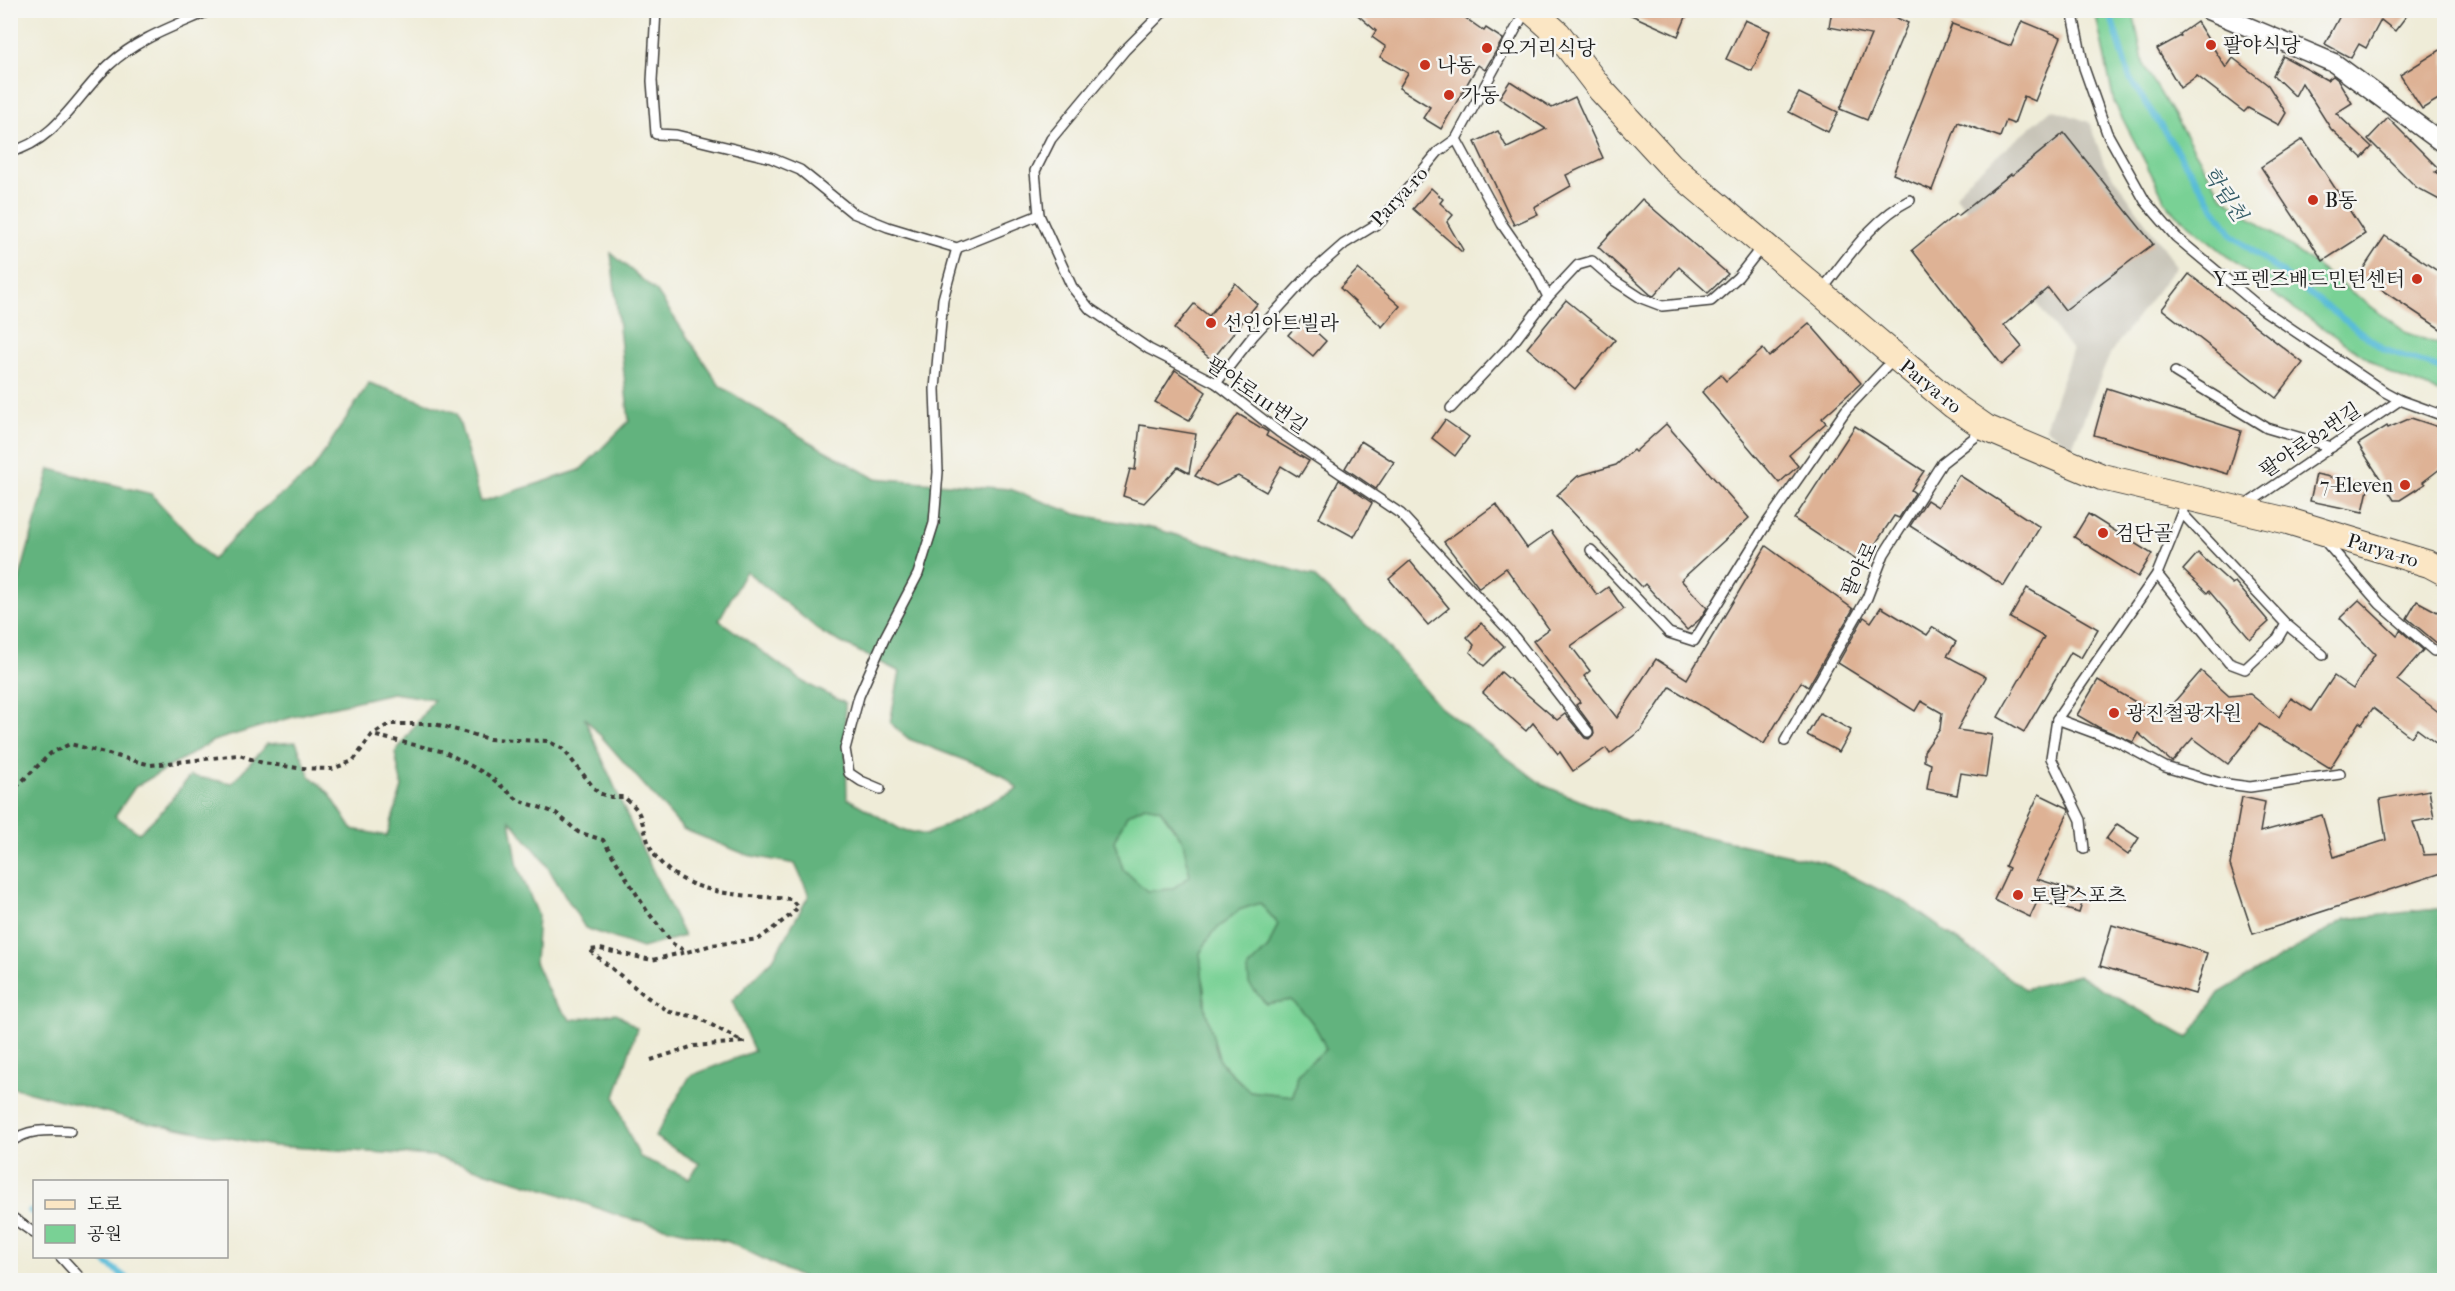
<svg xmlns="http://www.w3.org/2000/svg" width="2455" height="1291" viewBox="0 0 2455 1291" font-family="'IM FELL French Canon','Noto Serif KR',serif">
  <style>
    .industrial { fill: #c8c4b8 }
    .green { fill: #79d195; stroke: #4a7658; stroke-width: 1.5 }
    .forest { fill: #62b37e; stroke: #3f684d; stroke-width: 1.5; fill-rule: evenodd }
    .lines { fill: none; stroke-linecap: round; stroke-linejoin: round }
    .stream { stroke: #59bcd8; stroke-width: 6 }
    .building { fill: #deb295 }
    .lane-casing { stroke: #3c3b38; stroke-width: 12 }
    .street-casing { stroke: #3c3b38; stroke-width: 21 }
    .secondary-casing { stroke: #3c3b38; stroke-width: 28 }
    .path { stroke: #3c3b38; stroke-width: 4; stroke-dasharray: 4.5 4.5; stroke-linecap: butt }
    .lane { stroke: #fff; stroke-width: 9 }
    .street { stroke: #fff; stroke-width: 18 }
    .secondary { stroke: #fbe6c4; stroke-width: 26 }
    .poi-dot { fill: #c8321e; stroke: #f6f6f2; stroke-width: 2 }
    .labels { text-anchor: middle; stroke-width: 5; stroke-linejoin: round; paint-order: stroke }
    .poi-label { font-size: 20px; fill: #1c1c1c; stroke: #f6f6f2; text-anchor: start }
    .street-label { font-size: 20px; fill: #1c1c1c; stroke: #f6f6f2 }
    .water-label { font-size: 21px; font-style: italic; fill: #345c67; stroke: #f6f6f2 }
  </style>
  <rect width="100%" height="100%" fill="#f6f6f2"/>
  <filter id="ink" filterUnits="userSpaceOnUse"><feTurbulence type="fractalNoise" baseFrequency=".0167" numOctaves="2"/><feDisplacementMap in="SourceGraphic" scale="12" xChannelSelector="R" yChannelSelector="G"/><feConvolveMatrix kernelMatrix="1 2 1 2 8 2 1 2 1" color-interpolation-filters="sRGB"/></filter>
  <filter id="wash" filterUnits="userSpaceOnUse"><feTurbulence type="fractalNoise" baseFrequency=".008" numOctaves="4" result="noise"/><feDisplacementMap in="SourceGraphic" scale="24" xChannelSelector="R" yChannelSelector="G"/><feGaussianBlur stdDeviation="1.35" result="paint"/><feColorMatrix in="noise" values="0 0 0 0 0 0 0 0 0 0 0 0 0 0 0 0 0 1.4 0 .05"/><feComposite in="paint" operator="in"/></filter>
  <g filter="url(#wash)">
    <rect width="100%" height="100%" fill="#efecd8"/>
    <!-- industrial -->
    <polygon class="industrial" points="2052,109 2089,122 2104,163 2176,266 2111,352 2072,447 2045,428 2072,351 1956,196 1966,182"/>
    <!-- green -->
    <g class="green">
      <polygon points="2095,11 2133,11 2144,66 2222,196 2407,333 2444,346 2444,394 2391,374 2280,299 2169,208 2114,102"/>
      <polygon points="1145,806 1160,809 1183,841 1190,876 1172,889 1146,891 1123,869 1114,841 1127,815"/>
      <path d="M1260,903L1278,924L1268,948L1248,968L1266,1004L1291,1000C1308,1015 1318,1028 1326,1049L1297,1074L1293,1096L1250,1091L1220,1062L1206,1012L1200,953L1212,933L1239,910Z"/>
    </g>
    <!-- forest -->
    <path class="forest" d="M611,253L657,292L720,386L808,441L874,478L1010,489L1076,514L1156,529L1313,576L1380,638L1440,707L1543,785L1624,819L1823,862L1906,903L2025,989L2078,975L2188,1038L2219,993L2346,919L2444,908V1280H806L729,1242L622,1217L551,1191L433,1156L273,1146L139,1121L11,1087L10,593L17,588L50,469L151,494L212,560L256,514L312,471L369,383L457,413L481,502L580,470L629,421ZM746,571L824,634L900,672L890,723L909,739L1003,775L1018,789L926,835L900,829L847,798L845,703L805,683L719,620ZM392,693L434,699L395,753L402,787L387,836L352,829L329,793L310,776L296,742L267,744L232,783L190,776L162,811L139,833L115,816L135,787L213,741L310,712ZM584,717L683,829L747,855L795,864L809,895L773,959L732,1001L754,1051L690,1076L655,1137L700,1164L689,1178L640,1157L627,1130L615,1097L637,1028L616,1013L571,1020L551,997L535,962L538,915L518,867L510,820L542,858L585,928L642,948L684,936L633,829ZM1145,806L1160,809L1183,841L1190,876L1172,889L1147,891L1123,869L1114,841L1127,815ZM1260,903L1278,924L1268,948L1248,968L1249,984L1266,1004L1291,1000C1308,1015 1318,1028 1326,1049L1297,1074L1293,1096L1249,1091L1220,1062L1206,1012L1200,953L1212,933L1239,910Z"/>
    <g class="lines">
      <!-- stream -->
      <g class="stream">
        <polyline points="2109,10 2130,79 2233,236 2383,349 2444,370"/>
        <polyline points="30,1211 34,1213"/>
        <polyline points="97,1256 129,1280"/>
      </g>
    </g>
    <g id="blocks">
      <!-- building -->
      <g class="building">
        <polygon points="1352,10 1432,10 1442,16 1444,14 1448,16 1450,12 1458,17 1461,15 1484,31 1486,28 1503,39 1485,70 1478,65 1441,129 1423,118 1430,107 1399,88 1408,73 1380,57 1386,47 1372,37 1376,31"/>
        <polygon points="1620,10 1689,10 1678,36"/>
        <polygon points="1832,10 1865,10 1880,13 1881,11 1908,23 1867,120 1840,109 1871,35 1829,27"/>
        <polygon points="2343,10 2411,10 2395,31 2381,20 2366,48 2359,44 2351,58 2325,44"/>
        <polygon points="1745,20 1770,31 1752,71 1726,59"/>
        <polygon points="2022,21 2061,37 2035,101 2024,96 2014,124 2006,121 2000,137 1958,122 1932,190 1893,174 1952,24 2011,46"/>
        <polygon points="2197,22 2226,68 2233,58 2268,85 2286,113 2279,125 2248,108 2244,112 2197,76 2180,88 2157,49 2181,36 2180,34"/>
        <polygon points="2445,47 2445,95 2422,109 2400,75"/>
        <polygon points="2283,56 2327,80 2333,76 2338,80 2352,103 2336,113 2372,147 2362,158 2331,129 2302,83 2295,96 2273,75"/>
        <polygon points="1510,81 1552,108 1575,97 1603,158 1566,175 1571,186 1534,207 1538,214 1514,225 1475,142 1498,131 1507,148 1546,129 1499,98"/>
        <polygon points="1799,93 1838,112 1828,132 1789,112"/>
        <polygon points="2388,118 2439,169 2435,172 2445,178 2445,203 2417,188 2368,139"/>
        <polygon points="2064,133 2153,244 2065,310 2048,288 2004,325 2022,347 2002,365 1912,250 1956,214 1958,216 2011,174 2012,175"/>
        <polygon points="2303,139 2365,234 2323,261 2261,167"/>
        <polygon points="1431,188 1443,199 1440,203 1453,215 1447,222 1463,250 1462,252 1413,209"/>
        <polygon points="1642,199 1728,274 1708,293 1679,267 1654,296 1651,295 1598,247"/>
        <polygon points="2385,236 2445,276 2445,332 2359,275"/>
        <polygon points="1358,269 1400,306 1382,327 1340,288"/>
        <polygon points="2189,274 2303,363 2276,398 2162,309"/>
        <polygon points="1235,283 1257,304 1212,360 1174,329 1194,304 1209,316"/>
        <polygon points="1566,300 1615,340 1575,389 1527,348"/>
        <polygon points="1302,319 1326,341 1313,356 1288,335"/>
        <polygon points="1809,323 1861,383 1822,418 1826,423 1789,455 1798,466 1779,483 1702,392 1721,375 1726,381 1763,349 1769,357"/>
        <polygon points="1175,370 1206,392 1189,421 1155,402"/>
        <polygon points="2107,388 2241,431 2228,474 2094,435"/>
        <polygon points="1238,414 1268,432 1266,436 1309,461 1299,477 1281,466 1266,492 1238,476 1216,486 1195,476"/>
        <polygon points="2411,418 2445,429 2445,465 2423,482 2425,484 2400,500 2394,500 2358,444 2387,426 2388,428"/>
        <polygon points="1445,420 1469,437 1455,456 1432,438"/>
        <polygon points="1666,424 1749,518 1681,580 1707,608 1700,619 1687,630 1645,584 1642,587 1557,495 1578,476 1616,465 1633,450 1635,452"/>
        <polygon points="1140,425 1196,434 1189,473 1178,467 1144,503 1123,496 1130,469 1135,470"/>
        <polygon points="1855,426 1924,471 1911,490 1915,493 1899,518 1894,516 1862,564 1794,519"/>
        <polygon points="1361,441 1394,462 1376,489 1345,468"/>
        <polygon points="2316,474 2369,485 2363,512 2310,501"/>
        <polygon points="1959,475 2040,527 2004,586 1910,526 1927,500 1938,507"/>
        <polygon points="1339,480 1372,503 1354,537 1319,518"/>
        <polygon points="1496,504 1527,548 1551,531 1597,595 1608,587 1624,609 1571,646 1590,671 1584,676 1617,718 1656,659 1687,679 1766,546 1853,609 1808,687 1801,682 1764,744 1670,687 1641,730 1610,754 1606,748 1573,771 1560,752 1558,754 1533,723 1526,731 1483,693 1501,672 1557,720 1565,714 1585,738 1589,739 1594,734 1593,728 1576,705 1580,702 1533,641 1549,629 1506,568 1479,588 1444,542"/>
        <polygon points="2088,514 2152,554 2138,577 2074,537"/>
        <polygon points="2198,553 2232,584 2235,582 2269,622 2250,639 2209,591 2207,593 2183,570"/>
        <polygon points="1410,561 1449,608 1428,625 1389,579"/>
        <polygon points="2027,588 2098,629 2081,658 2071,652 2024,732 1998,717 2044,637 2010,618"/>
        <polygon points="2359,600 2397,636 2400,630 2423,650 2397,680 2445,717 2445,750 2417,729 2411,737 2373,708 2362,724 2359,722 2330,768 2259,724 2228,764 2193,738 2172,762 2138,733 2133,742 2098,727 2077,715 2098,680 2161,717 2201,671 2229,696 2250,694 2279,717 2291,698 2311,711 2334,676 2353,689 2375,654 2340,618"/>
        <polygon points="2417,601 2445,616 2445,650 2407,618"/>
        <polygon points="1881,607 1927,635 1933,627 1956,642 1947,656 1986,677 1957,730 1992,735 1986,777 1961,773 1957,795 1927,789 1931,764 1924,761 1924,751 1940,729 1942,713 1921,701 1915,711 1838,663 1864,617 1871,622"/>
        <polygon points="1481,623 1504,646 1484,666 1470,652 1474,645 1467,637"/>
        <polygon points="1820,713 1851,730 1839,752 1807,735"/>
        <polygon points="2429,790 2434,818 2413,822 2424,855 2445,854 2445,872 2253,934 2230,865 2242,797 2265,802 2260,832 2322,815 2334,857 2386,840 2380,799"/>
        <polygon points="2039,794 2068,808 2069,811 2037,879 2085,894 2079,913 2038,900 2030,917 1994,900 2009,868 2005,866"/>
        <polygon points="2117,824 2139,838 2128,855 2106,839"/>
        <polygon points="2112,925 2207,953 2195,994 2100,966"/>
      </g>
    </g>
  </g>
  <g filter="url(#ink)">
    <use href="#blocks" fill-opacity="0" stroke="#3c3b38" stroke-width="1.5"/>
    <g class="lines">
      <!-- lane casing -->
      <g class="lane-casing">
        <g id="lane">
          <polyline points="656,10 652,81 656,134 676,135 771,158 800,170 853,213 888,227 957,248 1039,215"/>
          <polyline points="1165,10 1125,50 1051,139 1035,171 1039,215 1072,287 1089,308 1149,349 1216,383 1279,432 1401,514 1512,634 1588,732"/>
          <polyline points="2072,10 2084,68 2107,133 2145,201 2176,237 2262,309 2385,392 2400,400 2444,416"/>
          <path d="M10,152C56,141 77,95 109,65C138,38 175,26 211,10"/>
          <path d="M1821,291C1847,259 1872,219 1910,200"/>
          <polyline points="1548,297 1578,265 1592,261 1615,281 1641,298 1662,306 1711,301 1738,277 1763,245"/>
          <polyline points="2175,372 2267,428 2332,447"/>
          <polyline points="1216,383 1253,336 1311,273 1344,244 1380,222 1438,152 1456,139 1526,10"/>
          <polyline points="1451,408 1516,339 1548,297 1536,273 1502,224 1456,139"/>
          <polyline points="2243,507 2400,400"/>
          <polyline points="2324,540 2380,604 2434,651"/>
          <polyline points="1591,550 1669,633 1694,641 1767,523 1846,410 1894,359"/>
          <polyline points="2157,574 2229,663 2245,669 2278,638 2286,624 2182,513"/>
          <polyline points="2286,624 2323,655"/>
          <polyline points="2057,719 2119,742 2165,767 2220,783 2250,787 2340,774"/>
          <polyline points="1785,741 1867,598 1884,554 1942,463 1984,430"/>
          <polyline points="880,789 861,781 849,773 845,749 859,696 885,637 918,574 934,523 938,472 935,389 943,299 957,248"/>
          <polyline points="2084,849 2081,820 2051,758 2057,719 2157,574 2187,500"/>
          <path d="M10,1143C26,1128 50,1130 70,1131"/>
          <polyline points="10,1216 34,1233"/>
          <polyline points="60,1256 82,1280"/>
        </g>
      </g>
      <!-- street casing -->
      <g class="street-casing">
        <polyline id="street" points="2208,10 2334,63 2444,144"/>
      </g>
      <!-- secondary casing -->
      <g class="secondary-casing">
        <polyline id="secondary" points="1531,10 1558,34 1601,90 1671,166 1896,357 1953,405 1986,428 2102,477 2288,521 2429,564 2444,572"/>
      </g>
      <!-- path -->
      <g class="path">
        <path d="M10,793L51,753L70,744L151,765L239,755L263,763L298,768L332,769L353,761L372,735L389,724H435L489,739L547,741L563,749L598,793L611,797H624C628,801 634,805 637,810C645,823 645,841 654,854C683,897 745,895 791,899L798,907L792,914L759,939L712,945L687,952L673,944L647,911L603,840L578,832L556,813L518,800L488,775L445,752L372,735"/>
        <polyline points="651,1060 694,1046 743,1042 697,1017 670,1012 647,997 589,950 600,949 652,960 686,952"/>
      </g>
      <!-- lane -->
      <use href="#lane" class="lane"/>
      <!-- street -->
      <use href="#street" class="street"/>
      <!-- secondary -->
      <use href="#secondary" class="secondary"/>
    </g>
  </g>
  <!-- markers -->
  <g class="poi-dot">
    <circle cx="2211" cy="45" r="6"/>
    <circle cx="1487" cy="48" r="6"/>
    <circle cx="1425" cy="65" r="6"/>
    <circle cx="1449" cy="95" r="6"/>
    <circle cx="2313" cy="200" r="6"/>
    <circle cx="2417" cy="279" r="6"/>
    <circle cx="1211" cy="323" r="6"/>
    <circle cx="2405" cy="485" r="6"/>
    <circle cx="2103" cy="533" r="6"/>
    <circle cx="2114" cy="713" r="6"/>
    <circle cx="2018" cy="895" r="6"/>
  </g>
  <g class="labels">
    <!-- poi labels -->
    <g class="poi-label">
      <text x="2223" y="52">팔야식당</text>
      <text x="1499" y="55">오거리식당</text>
      <text x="1437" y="72">나동</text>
      <text x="1461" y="102">가동</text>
      <text x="2325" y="207">B동</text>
      <text x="2405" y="286" text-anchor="end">Y 프렌즈배드민턴센터</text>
      <text x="1223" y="330">선인아트빌라</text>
      <text x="2393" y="492" text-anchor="end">7-Eleven</text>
      <text x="2115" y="540">검단골</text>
      <text x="2126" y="720">광진철광자원</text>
      <text x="2030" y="902">토탈스포츠</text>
    </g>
    <!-- street labels -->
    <g class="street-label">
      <text transform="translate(1399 196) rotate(-47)" y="7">Parya-ro</text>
      <text transform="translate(1931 386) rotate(39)" y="7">Parya-ro</text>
      <text transform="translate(1257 395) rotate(35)" y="7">팔야로111번길</text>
      <text transform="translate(2310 440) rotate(-34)" y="7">팔야로82번길</text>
      <text transform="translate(2383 550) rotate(17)" y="7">Parya-ro</text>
      <text transform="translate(1859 569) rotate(-65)" y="7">팔야로</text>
    </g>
    <!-- water labels -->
    <g class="water-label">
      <text transform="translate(2225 194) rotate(56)" y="7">학림천</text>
    </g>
  </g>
  <!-- margin -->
  <rect width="2455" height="1291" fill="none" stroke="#f6f6f2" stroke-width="36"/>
  <!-- legend -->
  <rect x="33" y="1180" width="195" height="78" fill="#f6f6f2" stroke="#9f9f9c" stroke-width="1.5"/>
  <rect x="45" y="1200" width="30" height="9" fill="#fbe6c4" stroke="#9f9f9c" stroke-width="1.5"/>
  <text x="87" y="1210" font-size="18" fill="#1c1c1c">도로</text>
  <rect x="45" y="1225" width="30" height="18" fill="#79d195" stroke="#9f9f9c" stroke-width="1.5"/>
  <text x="87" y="1240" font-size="18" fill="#1c1c1c">공원</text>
</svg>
